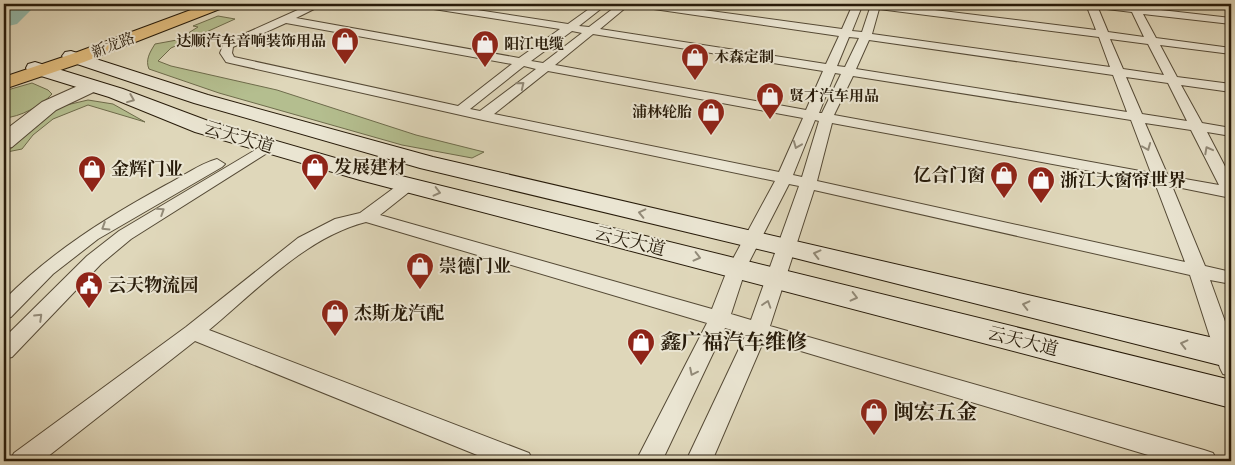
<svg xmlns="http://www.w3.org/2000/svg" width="1235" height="465" viewBox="0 0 1235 465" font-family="Vollkorn,'Noto Serif SC',serif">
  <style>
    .green { fill: #b4be8f; stroke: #6e6c4c }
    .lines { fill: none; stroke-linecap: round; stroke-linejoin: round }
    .river { fill: #94baab; fill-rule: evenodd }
    .service-casing { stroke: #554a36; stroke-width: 2 }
    .minor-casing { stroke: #554a36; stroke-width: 2 }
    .secondary-casing { stroke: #271b0a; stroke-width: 2 }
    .primary-casing { stroke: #271b0a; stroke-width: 2 }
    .service { fill: #eae5d2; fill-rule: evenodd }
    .minor { fill: #eae5d2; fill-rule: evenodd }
    .secondary { fill: #eae5d2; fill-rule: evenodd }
    .primary { fill: #e0bc7d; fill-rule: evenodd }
    .oneway { stroke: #928a78 }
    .labels { text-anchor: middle; stroke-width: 4; stroke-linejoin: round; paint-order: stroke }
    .far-poi-label { font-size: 15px; font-weight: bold; fill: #271b0a; stroke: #eae5d2; text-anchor: start }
    .far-street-label { font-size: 15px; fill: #271b0a; stroke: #eae5d2 }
    .street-label { font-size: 18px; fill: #271b0a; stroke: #eae5d2 }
    .poi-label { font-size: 18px; font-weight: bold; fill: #271b0a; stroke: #eae5d2; text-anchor: start }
    .near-poi-label { font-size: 21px; font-weight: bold; fill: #271b0a; stroke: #eae5d2; text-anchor: start }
  </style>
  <rect width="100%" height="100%" fill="#dfd7ba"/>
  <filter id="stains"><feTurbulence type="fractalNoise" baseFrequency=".004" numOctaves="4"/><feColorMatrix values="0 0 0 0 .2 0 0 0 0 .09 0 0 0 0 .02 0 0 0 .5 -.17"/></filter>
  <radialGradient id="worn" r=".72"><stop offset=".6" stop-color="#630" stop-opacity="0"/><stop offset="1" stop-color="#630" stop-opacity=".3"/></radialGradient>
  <!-- green -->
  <g class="green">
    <path d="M218,16L235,19L171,48L158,61L171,66L277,90L416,135L484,152L472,158L402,145L219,93L149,69C145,60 150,52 155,44L177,40L198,27L193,26Z"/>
    <path d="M32,83L48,90L52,94C41,106 20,117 4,118V91Z"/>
    <polygon points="88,100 113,104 145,122 88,105 53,119 33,135 22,149 7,152 58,107"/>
  </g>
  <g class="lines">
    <!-- river -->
    <polygon class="river" points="4,4 37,4 17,24 4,27"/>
    <!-- service casing -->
    <g class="service-casing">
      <g id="service">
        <path d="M311,4H324L296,18L519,58L560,29L421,7L416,4H438L568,24L596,4H607L579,26L589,27L619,4H630L600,29L826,64L839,36L640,7L635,4H659L842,29L853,4H886L1096,30L1087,7L1080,4H1108L1231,18V24L1143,14L1156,38L1231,48V54L1160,45L1177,77L1231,84V92L1181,85L1202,123L1231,128V136L1207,132L1231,178V198L1172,186L1205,266L1231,272V284L1210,280L1231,338V376L1223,374L1220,368L1190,275L814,190L770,326L1204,450L1213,453L1217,461H1168L764,340L712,461H686L746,334L725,328L662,461H636L707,323L366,222C306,237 256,291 209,330L529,453L533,461H492L195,341L42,461H10L14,453L186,327L298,238L335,219L360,213L402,182H414L416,185L414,188L380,215L712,309L728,268L775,181L483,120L230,63L226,62L220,53L224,43ZM862,6L870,8L862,32L852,31ZM1098,8L1132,12L1144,37L1108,32ZM879,9L1099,37L1110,67L872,34ZM286,23L512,64L458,106L234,57L232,53L233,47ZM572,31L582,33L543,63L531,61ZM593,34L823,71L806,110L555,65ZM849,37L859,38L845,67L837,66ZM1110,39L1148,44L1164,75L1123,69ZM869,40L1113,75L1127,112L856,69ZM524,66L536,69L480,111L470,109ZM548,71L803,118L779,172L494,114ZM835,73L841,74L822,113H819ZM853,76L1131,120L1151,173L834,115ZM1126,77L1168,83L1187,121L1142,114ZM815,120L819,121L802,177L793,175ZM832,123L1155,183L1185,262L817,181ZM1145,123L1191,130L1219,185L1168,176ZM789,184L799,186L751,320L731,314L746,268Z"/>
        <polygon points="267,143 272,144 274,147 272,150 131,239 101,264 12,357 4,359 4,338 87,256 119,231"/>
        <path d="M217,159L225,164L222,167L98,239L53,274L11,317L4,319V300C51,252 106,218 166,185C182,177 199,164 217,159Z"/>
      </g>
    </g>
    <!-- minor casing -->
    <g class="minor-casing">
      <polygon id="minor" points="91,80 98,82 101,86 98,90 56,110 12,147 4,149 4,131 42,102"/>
    </g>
    <!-- secondary casing -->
    <g class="secondary-casing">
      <g id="secondary">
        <polygon points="71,51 208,95 433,157 1231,342 1231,368 787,256 420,168 194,103 65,60 62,56 65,52"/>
        <polygon points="35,62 123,89 211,122 377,170 1231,380 1231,408 360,180 195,132 109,97 28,72 26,68 28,64"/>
      </g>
    </g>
    <!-- primary casing -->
    <g class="primary-casing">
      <polygon id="primary" points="207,4 228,4 225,7 84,62 4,89 4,77 72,54"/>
    </g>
    <!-- service -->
    <use href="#service" class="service"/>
    <!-- minor -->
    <use href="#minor" class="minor"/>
    <!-- secondary -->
    <use href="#secondary" class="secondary"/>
    <!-- primary -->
    <use href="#primary" class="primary"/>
  </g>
  <!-- one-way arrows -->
  <defs><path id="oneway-chevron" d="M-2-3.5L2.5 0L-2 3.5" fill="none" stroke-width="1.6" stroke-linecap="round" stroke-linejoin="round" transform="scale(1.25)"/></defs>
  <g class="oneway">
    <use href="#oneway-chevron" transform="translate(521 85) rotate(-39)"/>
    <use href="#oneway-chevron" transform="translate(131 99) rotate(22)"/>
    <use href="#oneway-chevron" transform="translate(797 145) rotate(112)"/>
    <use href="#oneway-chevron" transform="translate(1147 147) rotate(68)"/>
    <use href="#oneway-chevron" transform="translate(1208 150) rotate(-118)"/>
    <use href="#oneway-chevron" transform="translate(437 192) rotate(14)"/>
    <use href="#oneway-chevron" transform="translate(161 211) rotate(-33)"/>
    <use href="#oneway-chevron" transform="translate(642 213) rotate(-167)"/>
    <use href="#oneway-chevron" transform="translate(105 227) rotate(148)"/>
    <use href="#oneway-chevron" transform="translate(817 254) rotate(-166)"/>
    <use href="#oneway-chevron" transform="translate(697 257) rotate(14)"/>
    <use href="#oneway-chevron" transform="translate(854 297) rotate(14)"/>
    <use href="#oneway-chevron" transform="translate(767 304) rotate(-72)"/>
    <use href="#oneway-chevron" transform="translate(1026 305) rotate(-166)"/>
    <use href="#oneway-chevron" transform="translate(39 317) rotate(-44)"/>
    <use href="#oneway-chevron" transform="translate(1184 344) rotate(-166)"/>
    <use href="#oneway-chevron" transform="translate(693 372) rotate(116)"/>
  </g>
  <!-- icons -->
  <defs>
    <g id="shop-pin" transform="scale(1.4375)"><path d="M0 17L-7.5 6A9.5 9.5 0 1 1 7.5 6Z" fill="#8f2418" stroke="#eae5d2"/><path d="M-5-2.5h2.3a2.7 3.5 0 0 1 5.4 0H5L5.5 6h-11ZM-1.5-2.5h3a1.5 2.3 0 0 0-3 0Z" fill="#fff"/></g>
    <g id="civic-pin" transform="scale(1.4375)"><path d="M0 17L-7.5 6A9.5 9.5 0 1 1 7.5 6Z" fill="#8f2418" stroke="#eae5d2"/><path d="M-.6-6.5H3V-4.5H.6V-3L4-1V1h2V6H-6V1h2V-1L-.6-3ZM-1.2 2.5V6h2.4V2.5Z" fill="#fff"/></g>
  </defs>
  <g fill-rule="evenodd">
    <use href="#shop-pin" x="345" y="41"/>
    <use href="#shop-pin" x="485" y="44"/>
    <use href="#shop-pin" x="695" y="57"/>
    <use href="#shop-pin" x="770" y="96"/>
    <use href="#shop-pin" x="711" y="112"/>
    <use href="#shop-pin" x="315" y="167"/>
    <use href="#shop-pin" x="92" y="169"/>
    <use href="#shop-pin" x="1004" y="175"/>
    <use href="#shop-pin" x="1041" y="180"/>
    <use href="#shop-pin" x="420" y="266"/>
    <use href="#civic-pin" x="89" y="285"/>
    <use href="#shop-pin" x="335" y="313"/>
    <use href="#shop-pin" x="641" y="342"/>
    <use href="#shop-pin" x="874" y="412"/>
  </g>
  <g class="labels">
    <!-- far-poi labels -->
    <g class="far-poi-label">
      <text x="326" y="46" text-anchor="end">达顺汽车音响装饰用品</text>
      <text x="504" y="49">阳江电缆</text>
      <text x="714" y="62">木森定制</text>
      <text x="789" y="101">贤才汽车用品</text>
      <text x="692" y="117" text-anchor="end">浦林轮胎</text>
    </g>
    <!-- far-street labels -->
    <g class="far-street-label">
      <text transform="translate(113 45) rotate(-21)" y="5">新龙路</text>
    </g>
    <!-- street labels -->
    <g class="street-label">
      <text transform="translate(239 137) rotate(17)" y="6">云天大道</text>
      <text transform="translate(630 241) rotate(14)" y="6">云天大道</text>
      <text transform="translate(1023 341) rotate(14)" y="6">云天大道</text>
    </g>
    <!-- poi labels -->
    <g class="poi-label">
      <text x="334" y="173">发展建材</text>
      <text x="111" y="175">金辉门业</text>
      <text x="985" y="181" text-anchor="end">亿合门窗</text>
      <text x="1060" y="186">浙江大窗帘世界</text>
      <text x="439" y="272">崇德门业</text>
      <text x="108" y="291">云天物流园</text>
      <text x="354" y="319">杰斯龙汽配</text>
    </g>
    <!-- near-poi labels -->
    <g class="near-poi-label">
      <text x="660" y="349">鑫广福汽车维修</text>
      <text x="893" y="419">闽宏五金</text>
    </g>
  </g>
  <!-- margin -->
  <rect width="1235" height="465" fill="none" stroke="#dfd7ba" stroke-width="20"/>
  <rect x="5" y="5" width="1225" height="455" fill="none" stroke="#271b0a" stroke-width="2.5"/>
  <rect x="10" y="10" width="1215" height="445" fill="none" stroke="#271b0a"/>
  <rect width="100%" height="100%" filter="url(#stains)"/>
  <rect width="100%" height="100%" fill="url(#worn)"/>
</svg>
